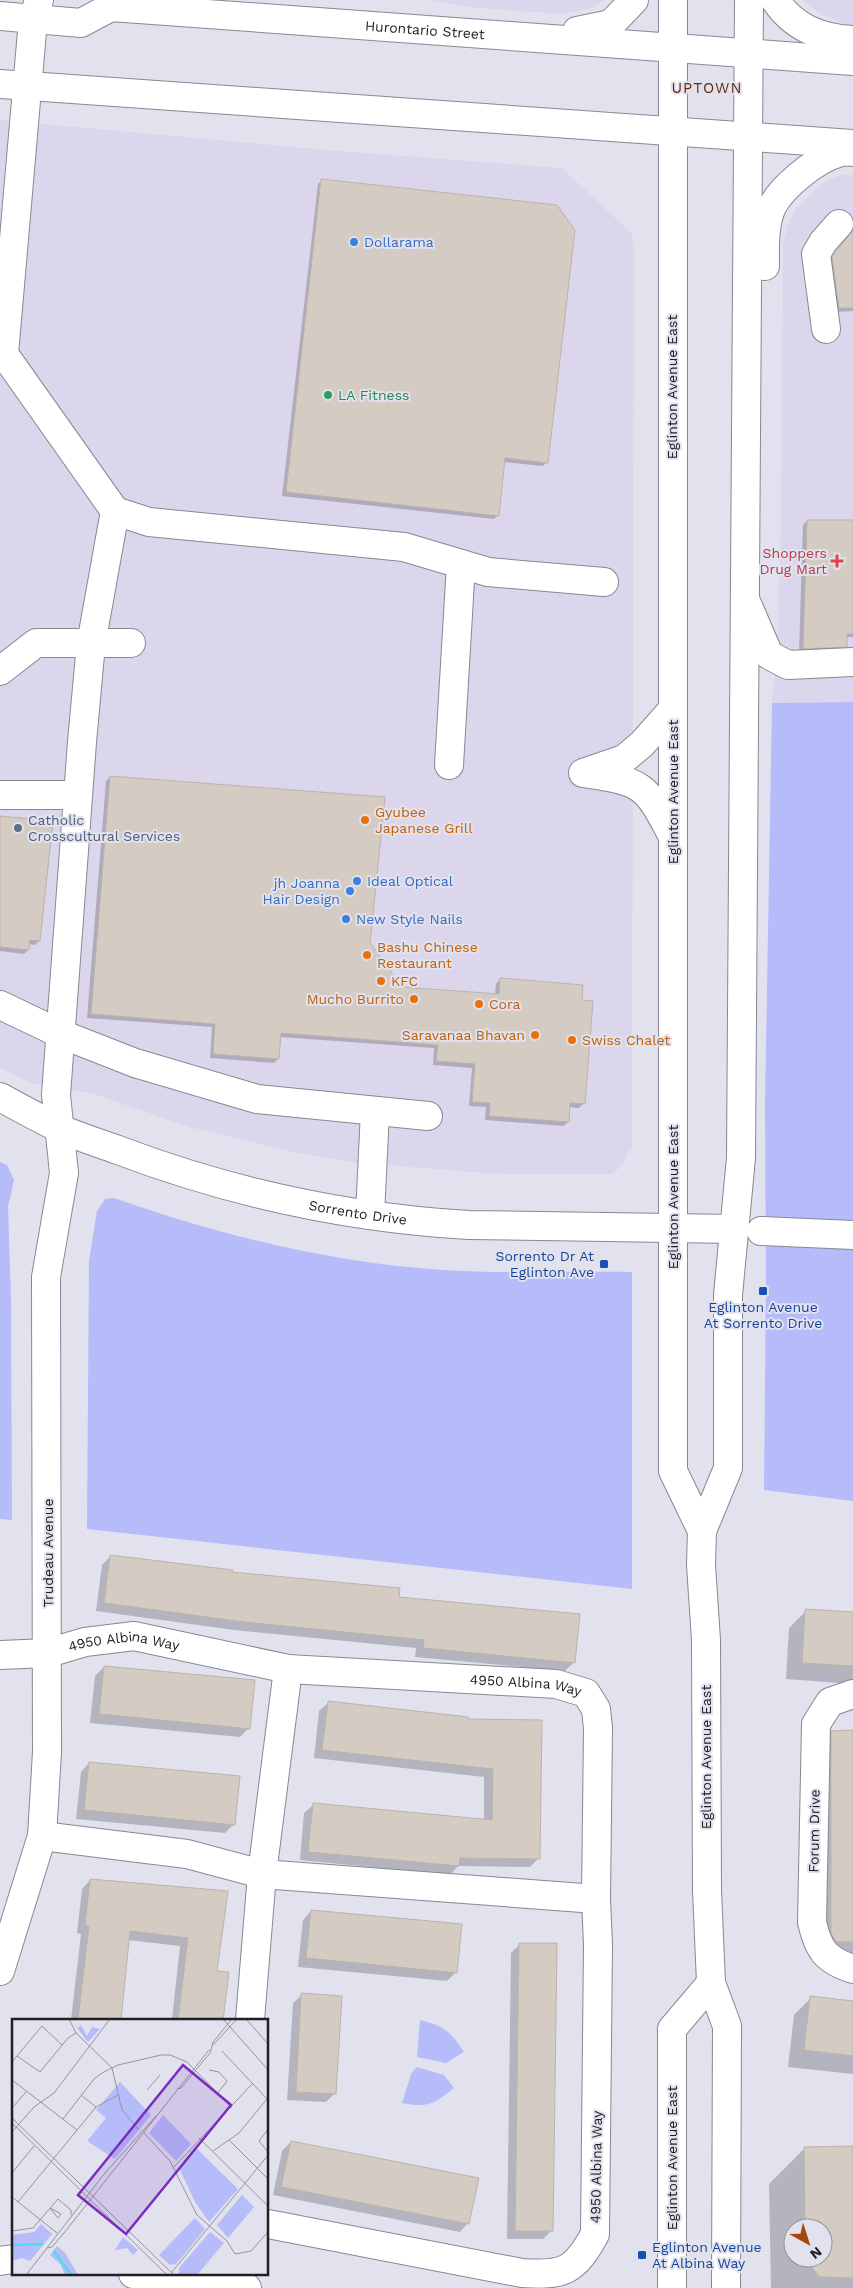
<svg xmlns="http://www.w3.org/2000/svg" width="853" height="2288" viewBox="0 0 853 2288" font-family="'Work Sans',sans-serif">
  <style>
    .commercial { fill: #dbd6ec }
    .green { fill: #b6bbfa }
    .shadow { fill: #0003; fill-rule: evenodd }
    .building { fill: #d4cbc2; stroke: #bcb3aa }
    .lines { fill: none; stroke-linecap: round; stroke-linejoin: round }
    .minor-casing { stroke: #878893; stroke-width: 30 }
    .major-casing { stroke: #878893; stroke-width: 30 }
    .minor { stroke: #fff; stroke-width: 28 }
    .major { stroke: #fff; stroke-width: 28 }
    .shop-dot { fill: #3f7fe0; stroke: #e1e2ee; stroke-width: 2 }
    .leisure-dot { fill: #2e9e5b; stroke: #e1e2ee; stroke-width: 2 }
    .health-dot { fill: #e0444e; stroke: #e1e2ee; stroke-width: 2 }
    .food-dot { fill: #e8710a; stroke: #e1e2ee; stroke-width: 2 }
    .service-dot { fill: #5c6f8a; stroke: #e1e2ee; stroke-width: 2 }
    .transit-dot { fill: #1a4fb4; stroke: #e1e2ee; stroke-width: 2 }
    .labels { text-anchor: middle; stroke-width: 4; stroke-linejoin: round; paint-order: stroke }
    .street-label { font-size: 14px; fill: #1e1e23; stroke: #e1e2ee }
    .shop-label { font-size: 14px; fill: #366cbe; stroke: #e1e2ee; text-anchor: start }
    .leisure-label { font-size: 14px; fill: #27864d; stroke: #e1e2ee; text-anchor: start }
    .health-label { font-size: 14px; fill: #be3a42; stroke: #e1e2ee; text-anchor: end }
    .food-label { font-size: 14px; fill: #c56008; stroke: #e1e2ee; text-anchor: start }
    .service-label { font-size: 14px; fill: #4e5e75; stroke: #e1e2ee; text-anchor: start }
    .transit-label { font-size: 14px; fill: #164399; stroke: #e1e2ee; text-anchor: end }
    .neighbourhood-label { font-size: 15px; letter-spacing: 1px; fill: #682a06; stroke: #e1e2ee }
    .inset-river { fill: none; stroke: #4fdde4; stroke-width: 2.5 }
    .inset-road { fill: none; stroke: #93949d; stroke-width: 1 }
    .view { fill: #7b2cbf; fill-opacity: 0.15; stroke: #7b2cbf; stroke-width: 2.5 }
    .inset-edge { fill: none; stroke: #1e1e23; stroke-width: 2.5 }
  </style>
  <rect width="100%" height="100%" fill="#e1e2ee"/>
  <!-- commercial -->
  <g class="commercial">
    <polygon points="432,0 604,0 592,8 565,14 476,8"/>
    <polygon points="802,0 853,0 853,27 822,15"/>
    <polygon points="0,120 337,151 562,168 631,233 634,248 632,1148 626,1155 624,1164 612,1174 499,1174 357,1163 293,1152 189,1127 94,1094 31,1083 0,1068"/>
    <polygon points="840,175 853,175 853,702 772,703 778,632 781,520 783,241 790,219 797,208 822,183"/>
  </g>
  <!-- green -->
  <g class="green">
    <polygon points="853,702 853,1501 764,1490 766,1282 765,1104 772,703"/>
    <polygon points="0,1162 7,1165 14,1180 8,1207 11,1298 12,1520 0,1519"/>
    <path d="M114,1198C219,1235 331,1263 443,1270C506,1274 569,1271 632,1272V1589L87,1529L89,1261L97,1211L105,1199Z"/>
    <path d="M420,2020C444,2026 450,2031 464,2052L446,2063L417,2057Z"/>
    <path d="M417,2067L444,2075L454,2088C434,2104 428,2108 402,2103L411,2074Z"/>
  </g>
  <!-- shadow -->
  <g class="shadow">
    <polygon points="322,180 547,462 543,466 504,462 498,515 494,519 282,496 318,184"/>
    <polygon points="853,233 853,311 835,312 829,262"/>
    <polygon points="807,521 853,521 853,637 846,637 846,646 842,650 799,652 803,525"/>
    <polygon points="110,777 368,943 401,988 495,995 496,984 500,979 581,1001 583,1104 579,1108 569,1107 568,1122 564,1126 485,1120 486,1107 469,1106 472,1068 433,1065 434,1048 280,1037 278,1059 274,1063 210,1058 212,1027 87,1018 106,781"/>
    <polygon points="0,817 52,822 39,941 35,945 28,944 28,950 24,954 0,951"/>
    <polygon points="110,1557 397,1598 574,1662 565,1671 415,1657 416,1648 234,1630 96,1611 102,1565"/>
    <polygon points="806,1611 853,1614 853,1684 786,1679 789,1628"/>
    <polygon points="104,1667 249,1728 240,1737 90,1723 95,1676"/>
    <polygon points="328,1703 466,1721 541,1721 539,1858 530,1867 458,1866 450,1875 300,1860 304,1813 313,1805 484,1821 484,1777 314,1758 319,1711"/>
    <polygon points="832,1732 853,1732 853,1958 815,1950 815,1749"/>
    <polygon points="89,1763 234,1824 225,1833 76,1819 81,1772"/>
    <polygon points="90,1880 226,1892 216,1972 228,1973 222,2020 172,2020 180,1946 128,1940 120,2020 71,2020 81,1934 77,1933 82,1889"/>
    <polygon points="311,1911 456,1972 447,1981 298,1967 303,1920"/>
    <polygon points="520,1944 551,2231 543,2239 507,2239 511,1953"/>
    <polygon points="302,1995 335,2093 326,2102 287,2100 293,2003"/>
    <polygon points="811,1998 853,2003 853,2074 788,2067 794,2015"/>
    <polygon points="291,2142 468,2223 460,2232 273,2195 282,2151"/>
    <path d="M853,2147V2288H771L769,2184L805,2148ZM793,2228H823V2258H793Z"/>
  </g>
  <!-- building -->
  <g class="building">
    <polygon points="321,179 557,205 575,230 548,463 505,458 499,516 286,492"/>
    <polygon points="853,230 853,308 839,308 832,257"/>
    <polygon points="807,520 853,520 853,634 847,634 847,647 803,649"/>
    <polygon points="110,776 385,797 370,943 402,987 499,994 500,978 583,985 582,1000 593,1001 585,1104 570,1103 569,1122 489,1116 490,1103 472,1102 475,1064 436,1061 438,1045 281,1033 279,1059 213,1054 215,1024 91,1014"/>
    <polygon points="0,816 53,821 40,941 30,940 29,950 0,947"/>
    <polygon points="110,1555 233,1570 232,1572 400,1588 399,1597 580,1614 575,1663 423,1648 424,1640 244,1622 104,1603"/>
    <polygon points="805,1609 853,1612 853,1666 802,1663"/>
    <polygon points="104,1666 255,1680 250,1729 99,1714"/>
    <polygon points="328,1701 468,1717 468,1719 542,1720 540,1859 460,1858 459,1866 308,1852 313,1803 492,1820 493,1769 322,1750"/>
    <polygon points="853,1730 853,1942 836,1942 831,1933 831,1731"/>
    <polygon points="89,1762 240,1776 235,1825 84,1810"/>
    <polygon points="90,1879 228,1891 217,1971 229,1972 223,2020 178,2020 188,1938 130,1931 121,2020 78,2020 89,1926 85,1925"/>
    <polygon points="311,1910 462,1924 457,1973 306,1958"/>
    <polygon points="519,1943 557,1943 553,2231 515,2231"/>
    <polygon points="301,1993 342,1996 336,2094 296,2092"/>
    <polygon points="810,1996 853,2001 853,2056 804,2050"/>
    <polygon points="291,2141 479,2178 469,2224 281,2187"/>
    <polygon points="853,2146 853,2278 819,2277 806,2259 823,2258 823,2228 805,2228 804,2147"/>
  </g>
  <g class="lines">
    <!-- minor casing -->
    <g class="minor-casing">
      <g id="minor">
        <polyline points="826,329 816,254 823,242 839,224"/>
        <polyline points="115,511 149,522 404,547 488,572 604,582"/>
        <polyline points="745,599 769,655 788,665 853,662"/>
        <polyline points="0,671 36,643 131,643"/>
        <polyline points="449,765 461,564"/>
        <polyline points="586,772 624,759 642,744 673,709"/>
        <path d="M583,773C643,782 645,783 673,837"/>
        <polyline points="0,795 77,795"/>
        <polyline points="0,1005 61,1034 135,1063 257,1099 428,1116"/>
        <path id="s1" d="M0,1097C20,1108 40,1119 61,1129C79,1137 99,1143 118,1150C229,1192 349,1218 469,1225L735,1229"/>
        <polyline points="370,1215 375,1111"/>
        <polyline points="761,1231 853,1235"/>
        <path id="s2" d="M0,1655L48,1653L85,1642L134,1636L288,1669L556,1684L586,1693L596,1709L598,1728L596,1899L598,1945L595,2234C575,2271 564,2276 522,2273L268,2224"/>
        <path d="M853,1694L830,1702L816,1724L812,1922C818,1949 825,1960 853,1969"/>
        <polyline points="42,1836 187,1854 262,1874 596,1899"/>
        <polyline points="0,1971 42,1836 47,1752 46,1277 64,1173 56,1095 82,742 91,644 115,511 4,354 33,20 39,0"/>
        <polyline points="250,2020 262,1874 288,1669"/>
        <polyline points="0,2261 14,2259"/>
        <polyline points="133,2274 247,2288"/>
      </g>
    </g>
    <!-- major casing -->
    <g class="major-casing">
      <g id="major">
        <polyline points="673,0 673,1471 702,1531"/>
        <path d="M775,0C794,28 820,38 853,40"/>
        <path id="s3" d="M0,16L81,23L111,7L853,61"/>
        <polyline points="577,31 611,24 634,0"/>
        <polyline points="0,84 853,144"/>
        <path d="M765,266C765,248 764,226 771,209C780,188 816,159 838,153C842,151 848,152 853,152"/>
        <polyline points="672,2288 672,2029 711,1983"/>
        <polyline points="726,2288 727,2026 711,1983 707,1890 706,1640 701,1565 702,1531 728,1468 728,1295 741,1158 749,0"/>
      </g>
    </g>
    <!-- minor -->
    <use href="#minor" class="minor"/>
    <!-- major -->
    <use href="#major" class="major"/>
  </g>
  <!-- markers -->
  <g class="shop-dot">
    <circle cx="354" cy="242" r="5"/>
    <circle cx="357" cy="881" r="5"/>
    <circle cx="350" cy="891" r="5"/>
    <circle cx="346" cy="919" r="5"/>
  </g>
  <circle class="leisure-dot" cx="328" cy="395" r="5"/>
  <path class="health-dot" d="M834.5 553.5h5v5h5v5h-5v5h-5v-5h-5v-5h5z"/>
  <g class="food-dot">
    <circle cx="365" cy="820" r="5"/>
    <circle cx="367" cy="955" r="5"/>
    <circle cx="381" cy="981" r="5"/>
    <circle cx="414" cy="999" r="5"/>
    <circle cx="479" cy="1004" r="5"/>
    <circle cx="535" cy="1035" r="5"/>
    <circle cx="572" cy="1040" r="5"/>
  </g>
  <circle class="service-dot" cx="18" cy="828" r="5"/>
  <g class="transit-dot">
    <rect x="599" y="1259" width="10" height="10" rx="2.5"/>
    <rect x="758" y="1286" width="10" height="10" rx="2.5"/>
    <rect x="637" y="2250" width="10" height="10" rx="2.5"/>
  </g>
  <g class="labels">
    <!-- street labels -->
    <g class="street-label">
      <text dy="5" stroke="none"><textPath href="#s3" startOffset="430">Hurontario Street</textPath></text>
      <text transform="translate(672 387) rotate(-90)" y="5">Eglinton Avenue East</text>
      <text transform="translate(673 792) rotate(-90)" y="5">Eglinton Avenue East</text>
      <text transform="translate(673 1197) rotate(-90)" y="5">Eglinton Avenue East</text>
      <text dy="5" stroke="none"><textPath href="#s1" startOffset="378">Sorrento Drive</textPath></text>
      <text transform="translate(48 1553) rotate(-90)" y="5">Trudeau Avenue</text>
      <text dy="5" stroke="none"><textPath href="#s2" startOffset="126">4950 Albina Way</textPath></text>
      <text dy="5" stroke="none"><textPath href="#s2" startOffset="532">4950 Albina Way</textPath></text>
      <text transform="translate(706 1757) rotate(-90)" y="5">Eglinton Avenue East</text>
      <text transform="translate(814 1831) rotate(-89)" y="5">Forum Drive</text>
      <text transform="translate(672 2158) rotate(-90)" y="5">Eglinton Avenue East</text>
      <text transform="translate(596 2167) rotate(-89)" y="5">4950 Albina Way</text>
    </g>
    <!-- shop labels -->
    <g class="shop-label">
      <text x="364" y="247">Dollarama</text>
      <text x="367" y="886">Ideal Optical</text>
      <text x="340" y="888" text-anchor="end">jh Joanna<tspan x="340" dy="16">Hair Design</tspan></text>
      <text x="356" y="924">New Style Nails</text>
    </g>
    <!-- leisure labels -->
    <g class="leisure-label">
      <text x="338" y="400">LA Fitness</text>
    </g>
    <!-- health labels -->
    <g class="health-label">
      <text x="827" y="558">Shoppers<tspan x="827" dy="16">Drug Mart</tspan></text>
    </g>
    <!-- food labels -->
    <g class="food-label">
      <text x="375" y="817">Gyubee<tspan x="375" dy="16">Japanese Grill</tspan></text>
      <text x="377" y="952">Bashu Chinese<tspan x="377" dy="16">Restaurant</tspan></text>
      <text x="391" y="986">KFC</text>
      <text x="404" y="1004" text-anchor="end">Mucho Burrito</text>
      <text x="489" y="1009">Cora</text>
      <text x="525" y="1040" text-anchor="end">Saravanaa Bhavan</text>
      <text x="582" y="1045">Swiss Chalet</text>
    </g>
    <!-- service labels -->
    <g class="service-label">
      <text x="28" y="825">Catholic<tspan x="28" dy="16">Crosscultural Services</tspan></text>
    </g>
    <!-- transit labels -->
    <g class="transit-label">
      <text x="594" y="1261">Sorrento Dr At<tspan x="594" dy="16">Eglinton Ave</tspan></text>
      <text x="763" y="1312" text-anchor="middle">Eglinton Avenue<tspan x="763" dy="16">At Sorrento Drive</tspan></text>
      <text x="652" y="2252" text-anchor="start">Eglinton Avenue<tspan x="652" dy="16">At Albina Way</tspan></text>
    </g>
    <!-- neighbourhood labels -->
    <g class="neighbourhood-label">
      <text x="707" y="93">UPTOWN</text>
    </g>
  </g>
  <!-- overview -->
  <g transform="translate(12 2019)">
    <rect width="256" height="256" fill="#e1e2ee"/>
    <path d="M63,6L66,9L69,6L75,17L80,8L88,10L76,23ZM108,63L139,96L103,140L75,122L94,99L84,91ZM151,96L179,125L164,142L137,114ZM183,128L226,170L197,203L183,183L167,149ZM230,176L242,188L216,219L205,206ZM183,199L193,210L164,245L158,246L147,236ZM29,205L40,215L18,242L10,239L0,242V216L22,213ZM198,213L212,224L185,256H167V249ZM111,218L126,231L121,236L115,229L103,231ZM45,227L53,234L66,256H53L49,246L38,236Z" fill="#b6bbfa"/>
    <path class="inset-river" d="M0,226L31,225M42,232L59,256"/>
    <path class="inset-road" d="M57,0L64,14L100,49L110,91L127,111M211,0L257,52M234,0L257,26M201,26L225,0M210,32L256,81M5,37L28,53L56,19L64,14M0,43L30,7L50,26M197,51L207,53L215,62L205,75M0,61L65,111M165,70L169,69L198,34L201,23L220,0M135,71L148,56M69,76L84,88M0,89L14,73M0,99L162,256M51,100L82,60L90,54L106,46L149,36H158L175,43L220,89M0,104L155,256M257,109L247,122L257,134M0,113L22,88L42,74L98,0M132,114L158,142L185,196L215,222L223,235L239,232L257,212M187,119L257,188M217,121L257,161M201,132L227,114L255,80M162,148L241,64M0,154L22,127M0,178L45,214M6,183L84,88L106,76M38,189L46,199L49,195L38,189M0,212L21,209L46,180L59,191V196M35,229L40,228L52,214L197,31M159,254L257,135M14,256L93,154L145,96"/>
    <path class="view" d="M171,46L219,86L114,215L66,176Z"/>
    <rect width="256" height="256" class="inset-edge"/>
  </g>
  <!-- north arrow -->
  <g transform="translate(808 2243) rotate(141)"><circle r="24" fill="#e1e2ee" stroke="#93949d"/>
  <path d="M0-4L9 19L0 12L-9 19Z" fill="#a9470a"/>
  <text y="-8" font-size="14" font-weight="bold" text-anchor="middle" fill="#1e1e23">N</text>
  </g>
</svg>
